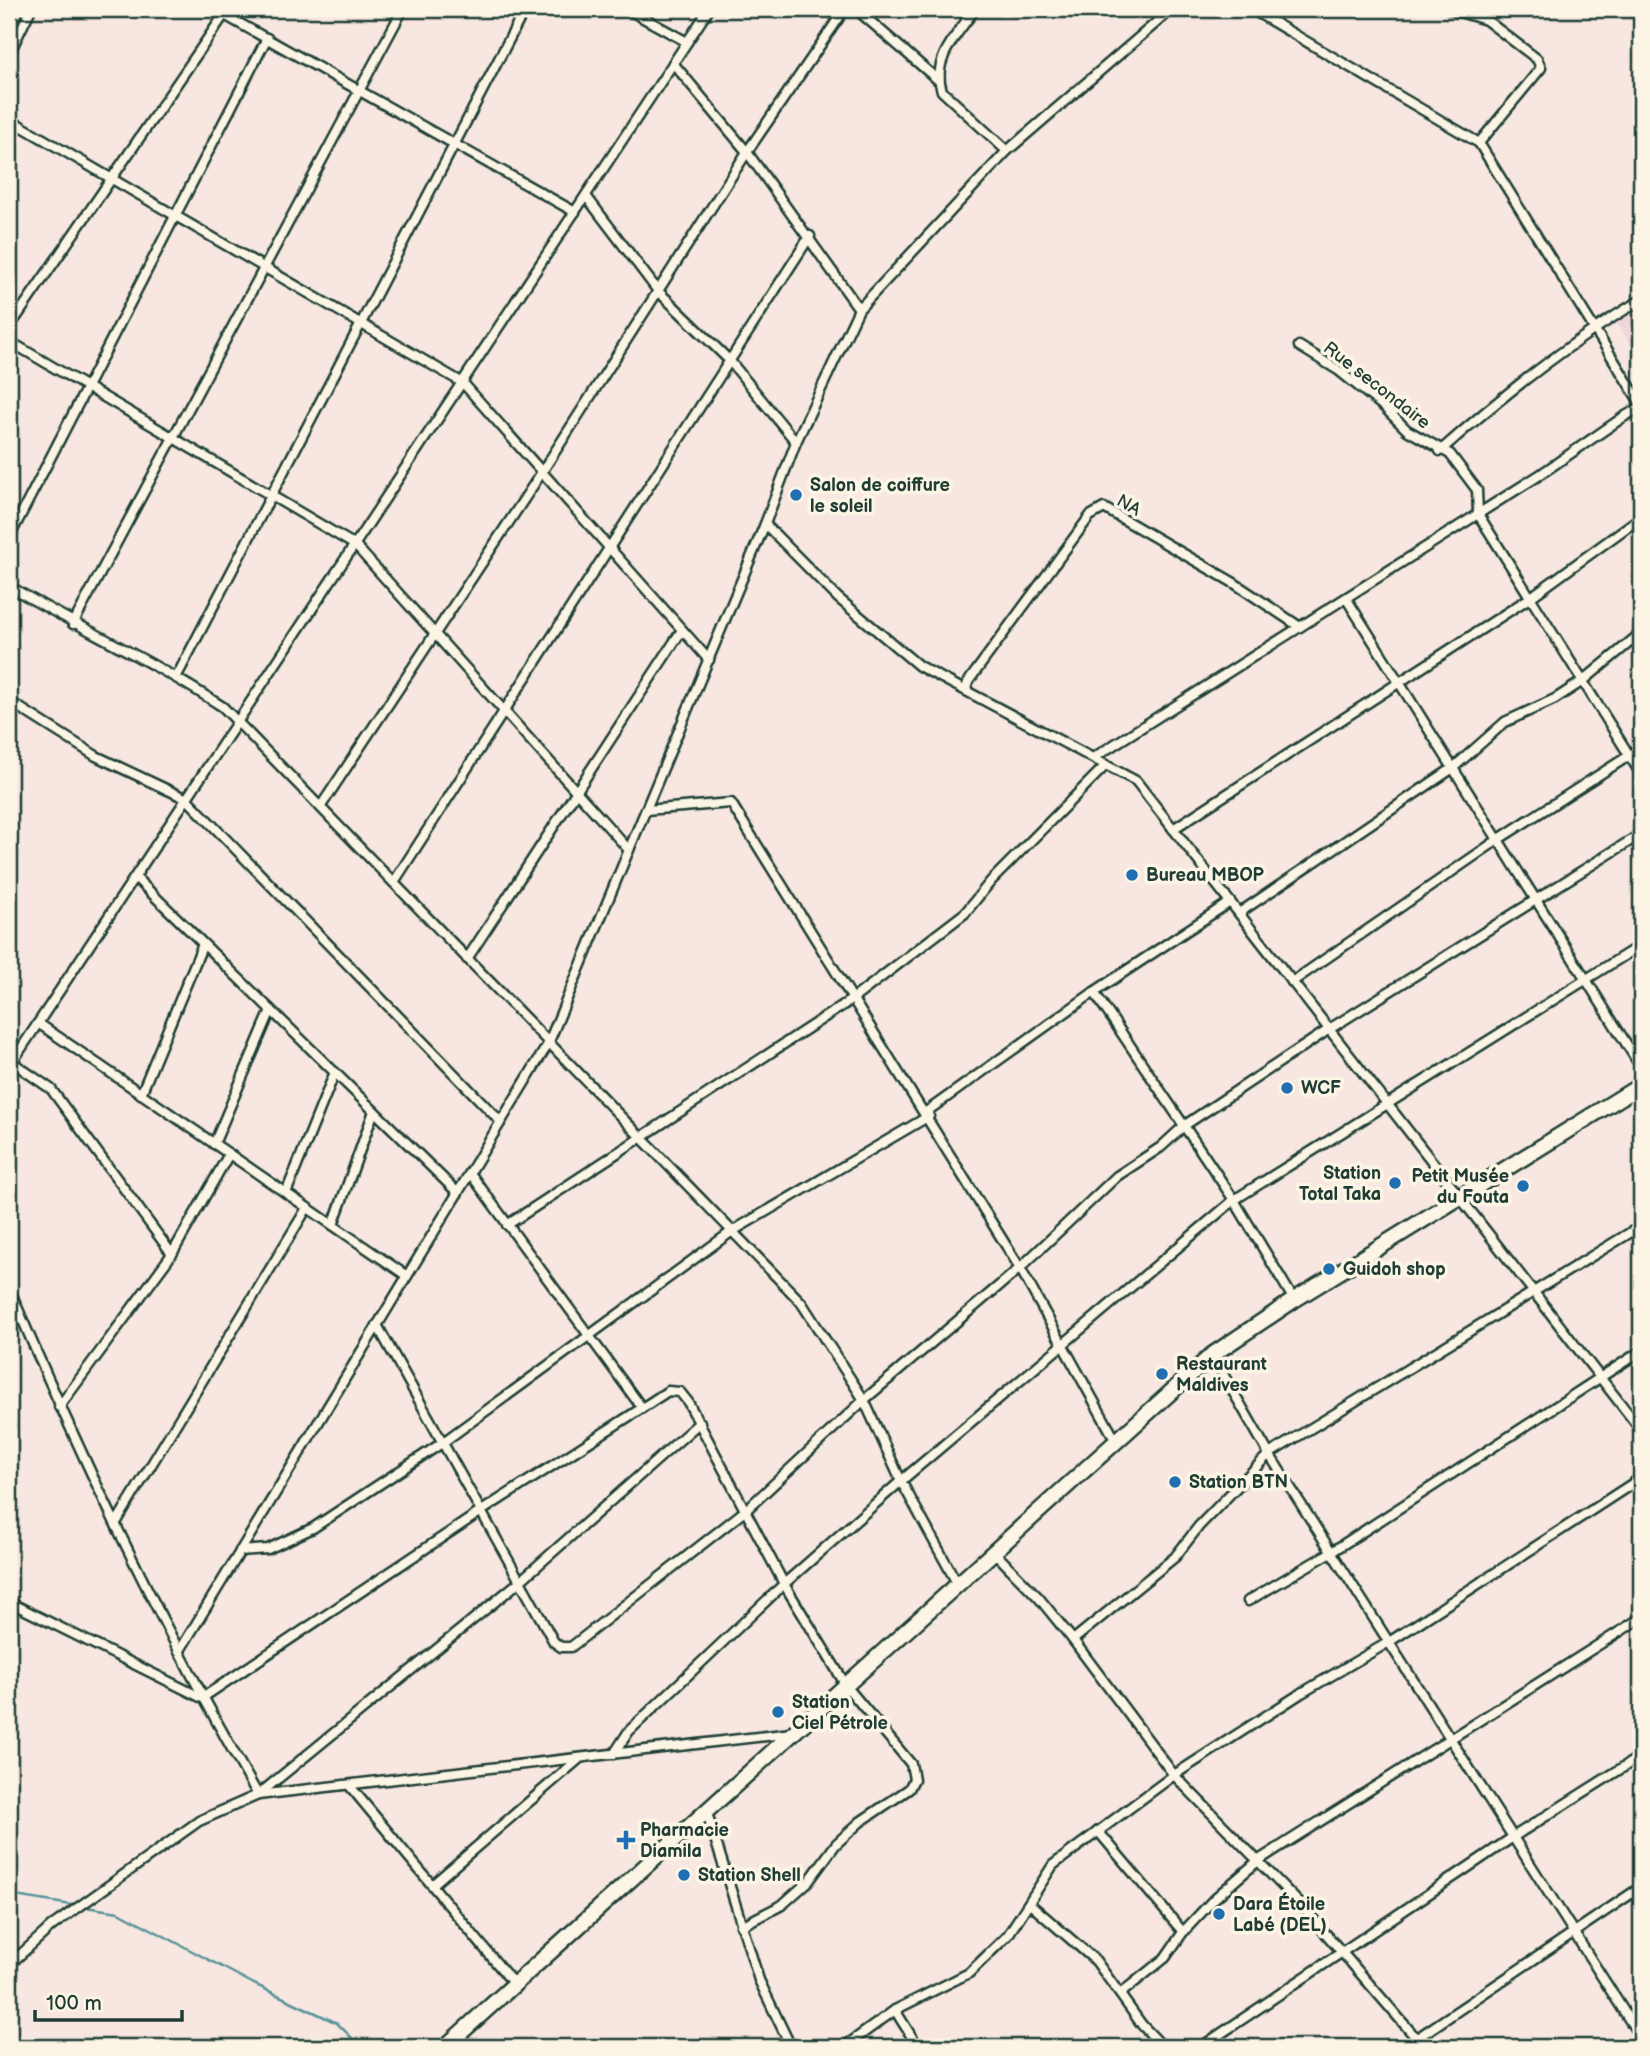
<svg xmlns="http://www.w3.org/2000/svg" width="1650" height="2056" viewBox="0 0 1650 2056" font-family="'Balsamiq Sans',sans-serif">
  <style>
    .built { fill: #f0d6da }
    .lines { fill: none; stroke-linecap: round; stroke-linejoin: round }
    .stream { stroke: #599399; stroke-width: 2.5 }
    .street-casing { stroke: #1f3d34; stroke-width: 13 }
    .highway-casing { stroke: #1f3d34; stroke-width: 19 }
    .street { stroke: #fcf5e5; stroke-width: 8 }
    .highway { stroke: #fcf5e5; stroke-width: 14 }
    .poi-dot { fill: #1f6fb2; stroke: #fcf5e5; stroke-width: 2.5 }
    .labels { text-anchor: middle; stroke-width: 7; stroke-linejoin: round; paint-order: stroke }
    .street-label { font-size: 18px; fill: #1f3d34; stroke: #fcf5e5 }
    .poi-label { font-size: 18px; font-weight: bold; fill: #1f3d34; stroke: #fcf5e5; text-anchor: start }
  </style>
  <rect width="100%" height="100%" fill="#f7e7e0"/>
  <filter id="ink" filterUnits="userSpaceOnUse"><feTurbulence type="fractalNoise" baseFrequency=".0143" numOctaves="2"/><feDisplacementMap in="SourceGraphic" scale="14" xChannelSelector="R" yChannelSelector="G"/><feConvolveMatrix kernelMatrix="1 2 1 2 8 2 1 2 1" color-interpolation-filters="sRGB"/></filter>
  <g filter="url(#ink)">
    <!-- built -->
    <polygon class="built" points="1641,304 1641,361 1614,319"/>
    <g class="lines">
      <!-- stream -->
      <g class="stream">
        <polyline points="9,1895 78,1906"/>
        <polyline points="85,1907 119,1912 254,1984 337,2023 361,2047"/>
      </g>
      <!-- street casing -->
      <g class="street-casing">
        <g id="street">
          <polyline points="214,9 575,212"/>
          <polyline points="627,9 687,42"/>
          <polyline points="856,9 938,80"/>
          <path d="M975,9C958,34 931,59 942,91L1007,151"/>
          <polyline points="1251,9 1479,143 1641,404"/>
          <polyline points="1450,9 1486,20 1537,59 1541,68 1479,143"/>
          <polyline points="9,54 31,9"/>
          <polyline points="673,63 747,152 859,309"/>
          <polyline points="9,119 463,383 709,660"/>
          <polyline points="586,196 658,291 730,361 796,442"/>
          <polyline points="9,328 228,9"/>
          <polyline points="9,341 355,545 629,850"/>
          <polyline points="1299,346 1338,370 1384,407 1407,430 1450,454 1477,490 1478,514 1641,774"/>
          <path d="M1440,451C1503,395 1568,343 1641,300"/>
          <polyline points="765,524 838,598 919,666 1136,781 1641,1430"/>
          <polyline points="9,538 267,38"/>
          <path d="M9,586C80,628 155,662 223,707L801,1302L864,1400L901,1481L958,1585"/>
          <polyline points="1346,598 1641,1067"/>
          <polyline points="73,624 403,9"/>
          <polyline points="177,676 525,9"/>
          <polyline points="966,690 968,682 1090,516 1104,508 1234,583 1300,627"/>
          <polyline points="9,701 96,756 187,799 501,1122"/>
          <polyline points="1093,758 1538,476 1622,418 1634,411 1641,411"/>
          <polyline points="321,806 542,472 747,152 845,9"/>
          <polyline points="646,810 731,803 1020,1268 1116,1441"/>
          <polyline points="1173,829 1531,597 1641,517"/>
          <polyline points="135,877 458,1193"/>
          <polyline points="394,882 810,236"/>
          <polyline points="1239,913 1453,768 1505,722 1555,699 1583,681 1641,633"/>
          <polyline points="467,959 682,630"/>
          <polyline points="1292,982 1499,839 1641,748"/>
          <polyline points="1094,992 1234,1200 1294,1300"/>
          <polyline points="38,1023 407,1276"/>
          <polyline points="12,1062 51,1089 172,1254"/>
          <polyline points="9,1067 709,9"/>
          <polyline points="141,1094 203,944"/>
          <polyline points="926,1112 1094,992 1230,902"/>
          <polyline points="214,1144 271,1010"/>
          <polyline points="470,1173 642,1408 668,1391 680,1392 688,1402 784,1584 847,1687 911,1764 914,1779 909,1789 860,1822 836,1844 809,1881 782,1905 741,1926"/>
          <polyline points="286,1193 335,1072"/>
          <polyline points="333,1225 374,1111"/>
          <polyline points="507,1225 854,998 965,913 991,881 1106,765"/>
          <path d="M9,1288C82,1461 164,1632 258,1795L519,1582L700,1422"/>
          <polyline points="377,1325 554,1642 561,1647 571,1647 746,1510 864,1400 1020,1268 1117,1176 1161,1147 1185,1125 1331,1028 1641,834"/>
          <polyline points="1212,1355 1269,1454 1641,2038"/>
          <polyline points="59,1407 172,1254 229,1154"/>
          <polyline points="116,1523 307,1208"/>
          <polyline points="240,1551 268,1549 313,1528 442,1443 731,1232 929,1116"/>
          <polyline points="995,1553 1039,1598 1073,1640 1174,1775 1301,1905 1417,2039"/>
          <polyline points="1248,1601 1333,1551 1641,1351"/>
          <polyline points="9,1602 202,1698 480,1512 642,1408"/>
          <polyline points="1073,1640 1175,1557 1199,1526 1269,1454 1641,1226"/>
          <polyline points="179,1652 548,1044 765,524 796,442 859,309 1007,151 1172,9"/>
          <polyline points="614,1754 629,1731 784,1584 901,1481 1234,1200 1641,945"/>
          <polyline points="349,1785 514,1984"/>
          <polyline points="707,1813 759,1980 791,2047"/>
          <polyline points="1098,1831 1183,1932"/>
          <polyline points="432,1885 580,1758"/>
          <polyline points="1030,1904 1096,1961 1142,2025 1163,2047"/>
          <polyline points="9,1965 52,1926 199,1821 258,1795 792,1733"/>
          <polyline points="1120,1994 1165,1958 1183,1932 1215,1898 1259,1860 1641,1618"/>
          <polyline points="895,2010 918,2047"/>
          <polyline points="844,2047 895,2010 969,1973 1008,1935 1053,1865 1174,1775 1300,1694 1389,1642 1641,1478"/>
          <polyline points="1201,2047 1513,1837 1641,1756"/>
          <polyline points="1404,2047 1641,1887"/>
        </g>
      </g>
      <!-- highway casing -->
      <g class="highway-casing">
        <polyline id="highway" points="445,2047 1212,1355 1294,1300 1641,1085"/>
      </g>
      <!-- street -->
      <use href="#street" class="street"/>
      <!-- highway -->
      <use href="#highway" class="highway"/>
    </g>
  </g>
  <!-- markers -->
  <g class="poi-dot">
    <circle cx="796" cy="495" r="7"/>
    <circle cx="1132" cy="875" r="7"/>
    <circle cx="1287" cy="1088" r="7"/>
    <circle cx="1395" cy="1183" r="7"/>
    <circle cx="1523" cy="1186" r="7"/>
    <circle cx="1329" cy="1269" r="7"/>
    <circle cx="1162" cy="1374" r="7"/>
    <circle cx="1175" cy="1482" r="7"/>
    <circle cx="778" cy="1712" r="7"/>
    <path d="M622.5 1829.5h7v7h7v7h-7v7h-7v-7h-7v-7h7z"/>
    <circle cx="684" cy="1875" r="7"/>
    <circle cx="1219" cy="1914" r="7"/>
  </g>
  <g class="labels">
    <!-- street labels -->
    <g class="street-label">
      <text transform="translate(1377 385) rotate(38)" y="6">Rue secondaire</text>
      <text transform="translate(1129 505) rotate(30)" y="6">NA</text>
    </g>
    <!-- poi labels -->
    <g class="poi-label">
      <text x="810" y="491">Salon de coiffure<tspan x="810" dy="21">le soleil</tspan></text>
      <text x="1146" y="881">Bureau MBOP</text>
      <text x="1301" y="1094">WCF</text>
      <text x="1381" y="1179" text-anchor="end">Station<tspan x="1381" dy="21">Total Taka</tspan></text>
      <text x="1509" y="1182" text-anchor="end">Petit Musée<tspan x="1509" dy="21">du Fouta</tspan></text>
      <text x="1343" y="1275">Guidoh shop</text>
      <text x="1176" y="1370">Restaurant<tspan x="1176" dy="21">Maldives</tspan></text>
      <text x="1189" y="1488">Station BTN</text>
      <text x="792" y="1708">Station<tspan x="792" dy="21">Ciel Pétrole</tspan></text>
      <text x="640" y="1836">Pharmacie<tspan x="640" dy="21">Diamila</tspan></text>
      <text x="698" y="1881">Station Shell</text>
      <text x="1233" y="1910">Dara Étoile<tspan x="1233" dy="21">Labé (DEL)</tspan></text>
    </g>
  </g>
  <!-- margin -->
  <rect width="1650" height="2056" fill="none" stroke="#fcf5e5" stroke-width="35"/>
  <rect x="18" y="18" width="1615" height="2021" fill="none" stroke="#1f3d34" stroke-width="2.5" filter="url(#ink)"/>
  <!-- scale -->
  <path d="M35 2010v10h147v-10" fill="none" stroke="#1f3d34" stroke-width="3.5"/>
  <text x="46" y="2010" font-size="21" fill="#1f3d34" stroke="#fcf5e5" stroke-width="5" paint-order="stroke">100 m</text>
</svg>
